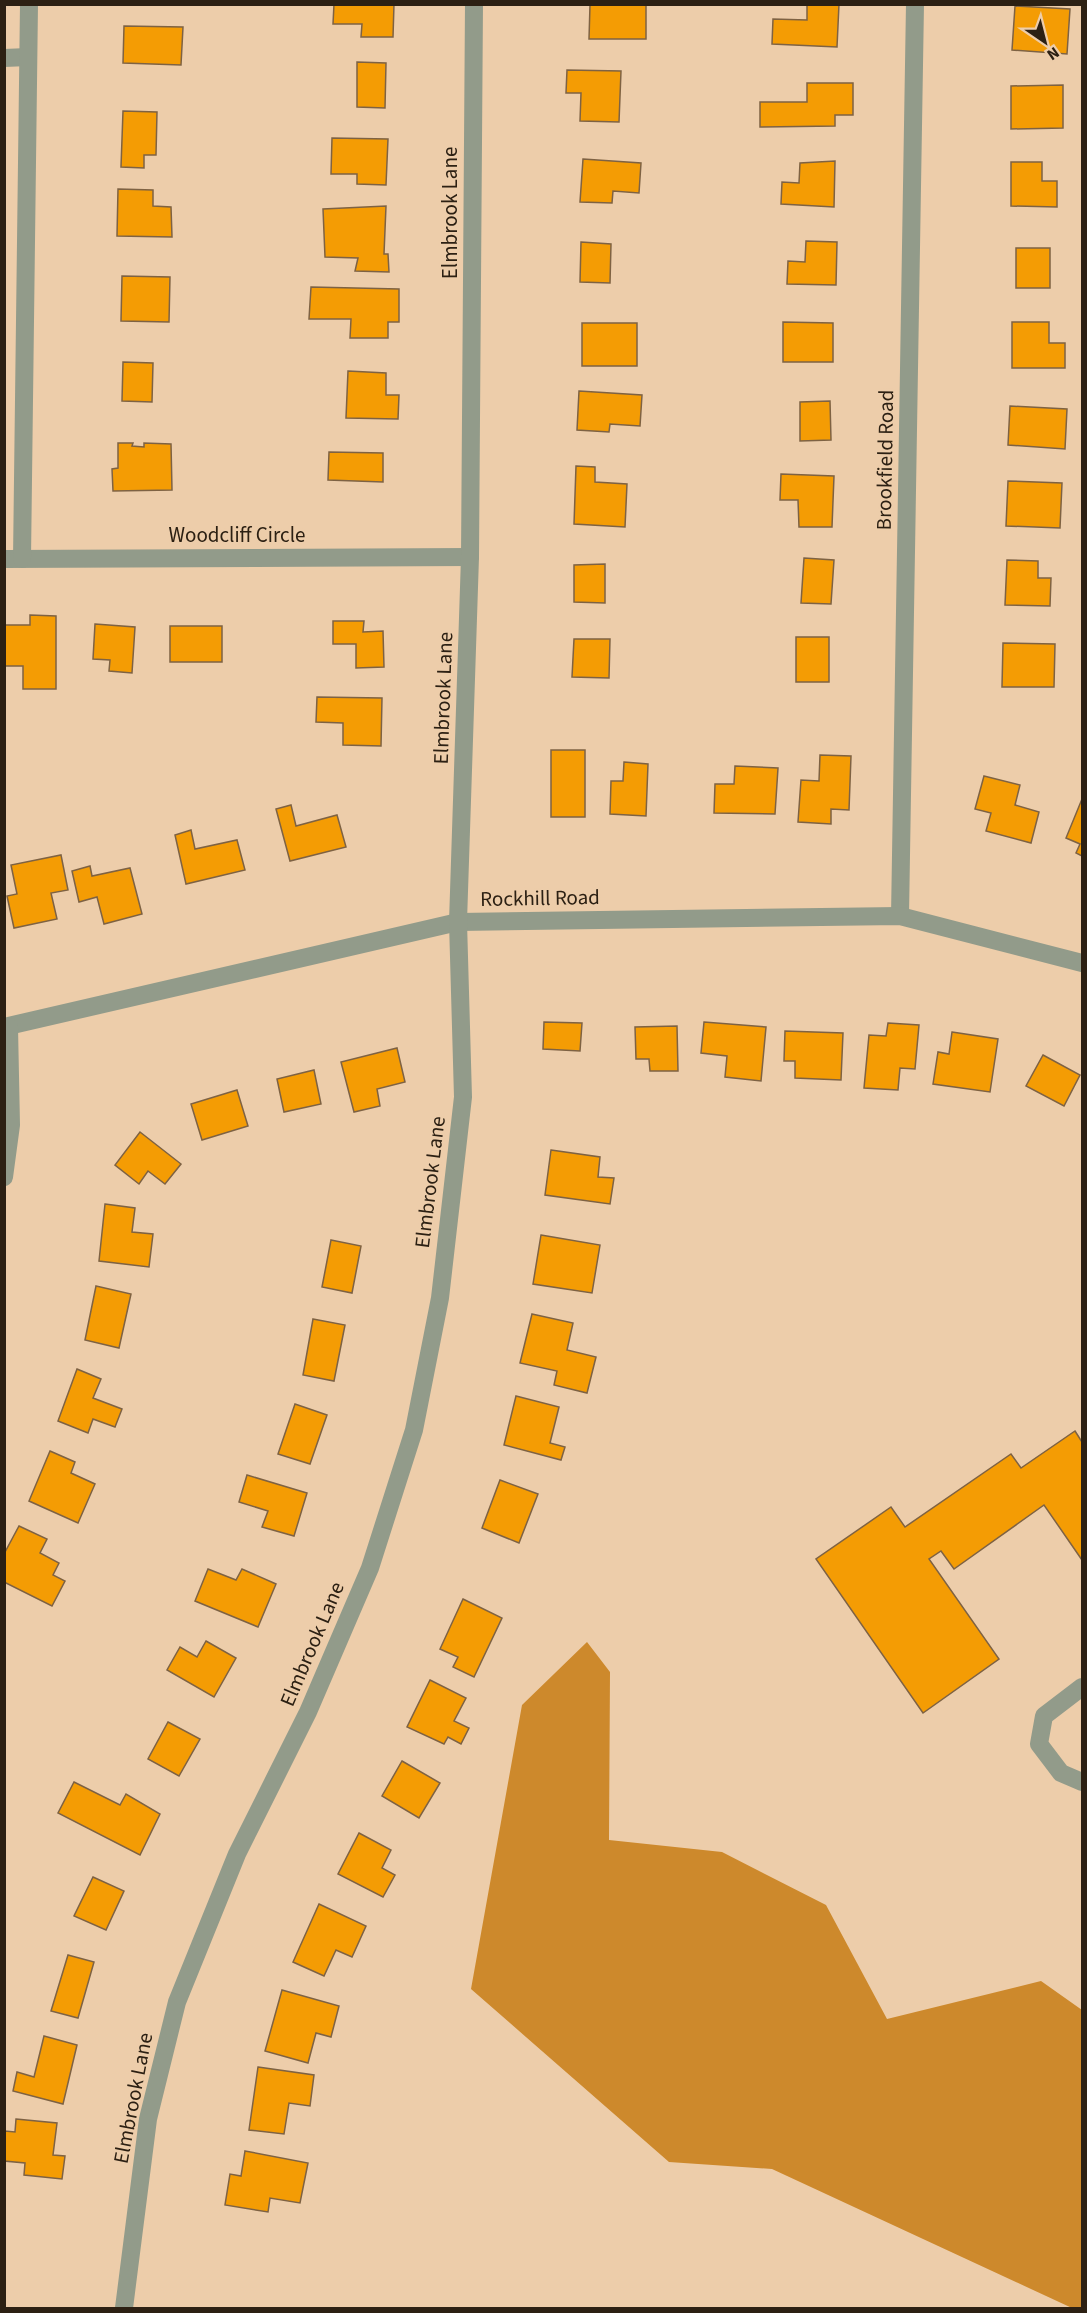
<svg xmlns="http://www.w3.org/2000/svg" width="1087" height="2313" viewBox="0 0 1087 2313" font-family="'Source Sans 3',sans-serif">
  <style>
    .forest { fill: #cd892c }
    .building { fill: #f49c04; stroke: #7e6243; stroke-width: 1.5 }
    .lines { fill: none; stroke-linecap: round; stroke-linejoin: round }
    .street { stroke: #929b8a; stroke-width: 18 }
    .labels { text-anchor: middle; stroke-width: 5; stroke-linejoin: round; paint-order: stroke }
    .street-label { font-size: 21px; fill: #2c2013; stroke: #edcdaa }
  </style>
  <rect width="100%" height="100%" fill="#edcdaa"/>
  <!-- forest -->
  <polygon class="forest" points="587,1642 610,1672 609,1840 722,1852 826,1905 887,2019 1041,1981 1082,2010 1082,2308 1072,2308 772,2169 669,2162 471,1989 522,1705"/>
  <!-- building -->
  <g class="building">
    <polygon points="334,4 394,4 393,37 361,37 362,24 333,24"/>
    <polygon points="807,4 839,4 837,47 772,44 773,19 807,20"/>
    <polygon points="590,5 646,5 646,39 589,39"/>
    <polygon points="1015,6 1070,9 1067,54 1012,50"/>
    <polygon points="124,26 183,27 181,65 123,63"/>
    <polygon points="357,62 386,63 385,108 357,107"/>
    <polygon points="567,70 621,71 619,122 580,121 581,93 566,93"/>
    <polygon points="807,83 853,83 853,115 835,115 835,126 760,127 760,102 807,102"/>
    <polygon points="1063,85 1063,128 1011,129 1011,86"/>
    <polygon points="123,111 157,112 156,155 144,155 144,168 121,167"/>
    <polygon points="332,138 388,139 386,185 357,184 357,174 331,174"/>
    <polygon points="583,159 641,163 639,193 613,191 612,203 580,202"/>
    <polygon points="835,161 834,207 781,204 782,182 799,183 800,163"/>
    <polygon points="1011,162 1042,162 1042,181 1057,181 1057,207 1011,206"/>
    <polygon points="118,189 153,190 153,206 171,207 172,237 117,236"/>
    <polygon points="386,206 384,254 388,254 389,272 355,271 358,258 325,257 323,209"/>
    <polygon points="806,241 837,242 836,285 787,284 788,261 805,262"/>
    <polygon points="581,242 611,244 610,283 580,282"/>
    <rect x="1016" y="248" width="34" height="40"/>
    <polygon points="122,276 170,277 169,322 121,321"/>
    <polygon points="311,287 399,289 399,322 388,322 388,338 350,338 351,319 309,319"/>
    <polygon points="783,322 833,323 833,362 783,362"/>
    <polygon points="1012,322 1049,322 1049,343 1065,343 1065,368 1012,368"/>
    <rect x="582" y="323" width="55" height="43"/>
    <polygon points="123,362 153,363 152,402 122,401"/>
    <polygon points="348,371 386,373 386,395 399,395 398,419 346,418"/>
    <polygon points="579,391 642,395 640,426 610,424 609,432 577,430"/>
    <polygon points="830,401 831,440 800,441 800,402"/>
    <polygon points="1010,406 1067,409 1065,449 1008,445"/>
    <polygon points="118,443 133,443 132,446 144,447 144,443 171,444 172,490 113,491 112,469 118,468"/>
    <polygon points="329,452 383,453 383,482 328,480"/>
    <polygon points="576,466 595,467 595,482 627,484 625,527 574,524"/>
    <polygon points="781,474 834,476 832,527 799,527 798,500 780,500"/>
    <polygon points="1008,481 1062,483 1060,528 1006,526"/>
    <polygon points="804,558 834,560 831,604 801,603"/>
    <polygon points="1007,560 1038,561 1038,578 1051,578 1050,606 1005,605"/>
    <polygon points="605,564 605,603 574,602 574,565"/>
    <polygon points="30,615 56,616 56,689 23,689 23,666 4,666 4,625 30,625"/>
    <polygon points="333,621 364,621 363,632 383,631 384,667 356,668 356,644 333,644"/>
    <polygon points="95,624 135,627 132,673 109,671 110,660 93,659"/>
    <rect x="170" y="626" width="52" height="36"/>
    <rect x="796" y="637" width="33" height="45"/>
    <polygon points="574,639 610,639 609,678 572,677"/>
    <polygon points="1003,643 1055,644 1054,687 1002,687"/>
    <polygon points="317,697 382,698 381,746 343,745 343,723 316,722"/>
    <rect x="551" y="750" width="34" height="67"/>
    <polygon points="820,755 851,756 849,810 831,809 831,824 798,822 801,780 819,781"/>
    <polygon points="624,762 648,764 646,816 610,814 611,781 623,781"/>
    <polygon points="735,766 778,768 775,814 714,813 715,784 734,784"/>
    <polygon points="984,776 1020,785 1015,805 1039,812 1031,843 986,831 991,813 975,809"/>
    <polygon points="1082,799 1082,856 1076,853 1080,844 1066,838"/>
    <polygon points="291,805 296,826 337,815 346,847 290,861 276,809"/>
    <polygon points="191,830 195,849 237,840 245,870 186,884 175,835"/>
    <polygon points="61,855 68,890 51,893 57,919 14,928 7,896 17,894 11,865"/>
    <polygon points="90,866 92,876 130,868 142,914 104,924 97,897 79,902 72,871"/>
    <polygon points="544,1022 582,1023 580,1051 543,1049"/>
    <polygon points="704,1022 766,1027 761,1081 725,1077 727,1056 701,1053"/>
    <polygon points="888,1023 919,1025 915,1069 900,1068 898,1090 864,1088 869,1035 886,1036"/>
    <polygon points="677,1026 678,1071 650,1071 649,1059 636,1059 635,1027"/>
    <polygon points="785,1031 843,1033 841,1080 795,1078 795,1061 784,1061"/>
    <polygon points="952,1032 998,1039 990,1092 933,1084 938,1052 949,1054"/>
    <polygon points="397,1048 405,1082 377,1089 380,1106 354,1112 341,1062"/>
    <polygon points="1043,1055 1080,1075 1064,1106 1026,1086"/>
    <polygon points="314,1070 321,1104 284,1112 277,1079"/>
    <polygon points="237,1090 248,1126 202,1140 191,1104"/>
    <polygon points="140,1132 181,1164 165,1184 148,1171 139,1184 115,1165"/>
    <polygon points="551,1150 600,1157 598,1177 614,1178 610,1204 545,1195"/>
    <polygon points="105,1204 135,1208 132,1232 153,1234 149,1267 99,1261"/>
    <polygon points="541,1235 600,1245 592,1293 533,1284"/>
    <polygon points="331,1240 361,1246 352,1293 322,1287"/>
    <polygon points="96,1286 131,1294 119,1348 85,1340"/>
    <polygon points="532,1314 573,1323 567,1350 596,1357 587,1393 554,1385 557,1371 520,1363"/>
    <polygon points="313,1319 345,1325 334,1381 303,1375"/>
    <polygon points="77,1369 101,1379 93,1398 122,1409 115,1427 93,1419 88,1433 58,1421"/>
    <polygon points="516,1396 559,1407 550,1443 565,1447 561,1460 504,1445"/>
    <polygon points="295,1404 327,1415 310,1464 278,1454"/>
    <polygon points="1075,1431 1082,1442 1082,1560 1044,1505 954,1569 941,1551 929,1559 999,1659 923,1713 816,1559 891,1507 905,1527 1011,1454 1021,1468"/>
    <polygon points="50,1451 75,1462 71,1473 95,1484 78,1523 29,1501"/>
    <polygon points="247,1475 307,1493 294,1536 262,1527 268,1511 239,1502"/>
    <polygon points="500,1480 538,1494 519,1543 482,1528"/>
    <polygon points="19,1526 47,1539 40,1553 59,1563 53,1575 65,1581 52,1606 4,1582 4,1554"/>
    <polygon points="208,1569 236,1580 242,1569 276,1584 258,1627 195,1601"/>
    <polygon points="463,1599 502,1618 474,1677 453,1667 458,1657 440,1649"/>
    <polygon points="206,1641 236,1658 214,1697 167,1670 180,1647 197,1657"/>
    <polygon points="430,1680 466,1698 454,1721 469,1728 461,1744 448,1737 444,1744 407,1727"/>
    <polygon points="168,1722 200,1739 179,1776 148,1759"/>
    <polygon points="402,1761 440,1783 419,1818 382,1796"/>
    <polygon points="74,1782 120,1805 126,1794 160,1814 140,1855 58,1813"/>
    <polygon points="359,1833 391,1850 382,1868 395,1875 383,1897 338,1874"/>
    <polygon points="93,1877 124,1891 106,1930 74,1916"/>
    <polygon points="319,1904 366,1926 352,1957 336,1950 324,1976 293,1962"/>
    <polygon points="68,1955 94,1962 78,2018 51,2011"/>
    <polygon points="282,1990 339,2006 331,2037 316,2033 308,2063 265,2051"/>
    <polygon points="44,2036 77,2045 63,2104 13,2091 17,2072 34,2077"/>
    <polygon points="258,2067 314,2075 310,2106 289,2103 284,2134 249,2130"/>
    <polygon points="16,2119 57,2123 53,2155 65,2156 62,2179 24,2175 25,2163 4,2161 5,2131 15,2132"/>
    <polygon points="245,2151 308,2163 300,2203 270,2198 268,2212 225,2205 230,2174 241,2176"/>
  </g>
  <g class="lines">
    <!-- street -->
    <g class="street">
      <polyline points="4,58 28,57"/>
      <polyline points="4,559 470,557"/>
      <polyline points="22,559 29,4"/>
      <polyline points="900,916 915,4"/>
      <polyline points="4,1027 458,922 900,916 1082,963"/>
      <polyline points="4,1177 11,1125 9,1027"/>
      <polyline points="1082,1687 1044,1716 1039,1744 1061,1773 1082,1782"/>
      <polyline points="124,2308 148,2119 177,2002 237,1854 308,1712 370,1568 414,1430 440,1298 463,1097 458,922 470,557 474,4"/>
    </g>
  </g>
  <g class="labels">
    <!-- street labels -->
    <g class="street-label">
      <text transform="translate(450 213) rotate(-90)" y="7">Elmbrook Lane</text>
      <text transform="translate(885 460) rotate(-89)" y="7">Brookfield Road</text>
      <text x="237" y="542">Woodcliff Circle</text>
      <text transform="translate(443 698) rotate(-88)" y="7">Elmbrook Lane</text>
      <text transform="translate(540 898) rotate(-1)" y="7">Rockhill Road</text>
      <text transform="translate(430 1182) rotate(-83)" y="7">Elmbrook Lane</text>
      <text transform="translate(312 1644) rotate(-67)" y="7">Elmbrook Lane</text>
      <text transform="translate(133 2098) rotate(-79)" y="7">Elmbrook Lane</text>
    </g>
  </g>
  <!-- border -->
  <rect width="1087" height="2313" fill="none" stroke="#2c2013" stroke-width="12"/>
  <!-- north arrow -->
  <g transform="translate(1045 42) rotate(145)" stroke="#edcdaa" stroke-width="4.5" paint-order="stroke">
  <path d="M0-4.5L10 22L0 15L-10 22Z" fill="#2c2013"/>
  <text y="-9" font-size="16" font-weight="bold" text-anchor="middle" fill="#2c2013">N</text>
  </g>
</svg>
